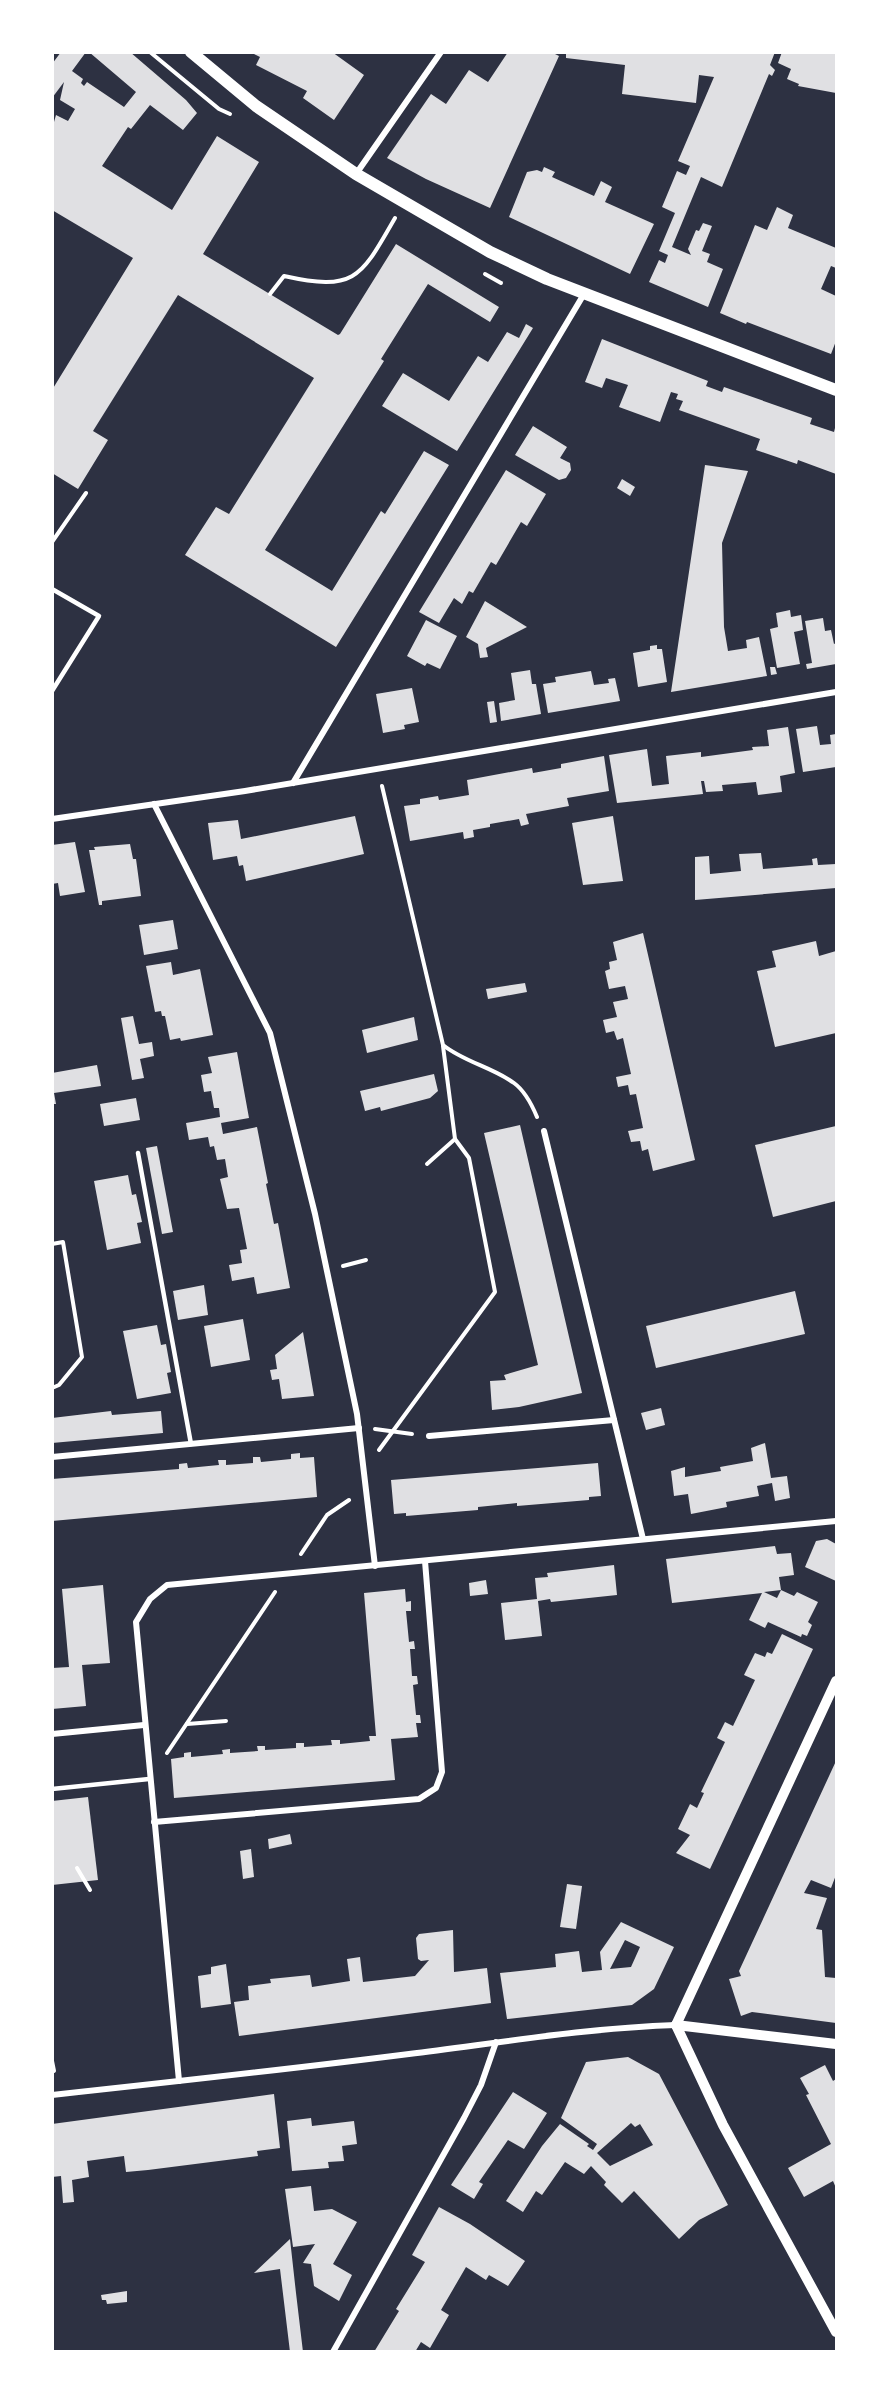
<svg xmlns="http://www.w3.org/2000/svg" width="889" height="2404" viewBox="0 0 889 2404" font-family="'Public Sans',sans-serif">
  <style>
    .building { fill: #e0e0e3; fill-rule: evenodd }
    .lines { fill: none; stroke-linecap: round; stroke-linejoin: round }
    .path { stroke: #fff; stroke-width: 4 }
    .service { stroke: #fff; stroke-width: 4.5 }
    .minor { stroke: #fff; stroke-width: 6 }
    .tertiary { stroke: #fff; stroke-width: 10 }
    .secondary { stroke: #fff; stroke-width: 12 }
  </style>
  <rect width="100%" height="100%" fill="#2d3142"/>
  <!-- building -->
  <g class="building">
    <polygon points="61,52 86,52 72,71 83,79 81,83 84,86 87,82 124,107 136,92 89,52 130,52 186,100 197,113 183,130 150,105 131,129 128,127 102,166 172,210 217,136 259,162 203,254 338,335 340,334 396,244 499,307 490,322 428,284 381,359 384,361 265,550 332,591 381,511 385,514 424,451 449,465 336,647 185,555 216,507 229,514 314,378 178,295 93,431 108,440 78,489 52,473 52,390 133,258 52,210 52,129 56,115 68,121 75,109 60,100 64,82 52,98 52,64"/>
    <polygon points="250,52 332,52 364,75 334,120 303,98 307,91 256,65 260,57"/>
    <polygon points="508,52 551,52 559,56 490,208 426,179 387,158 431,94 446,104 469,70 488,82"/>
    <polygon points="566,52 775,52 770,65 775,70 772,76 769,74 722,187 701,177 672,247 691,255 688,249 696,230 699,231 703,223 712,226 702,251 710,254 707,262 723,269 708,307 649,282 659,260 665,263 668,255 659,251 675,213 662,207 677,171 686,175 690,166 678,161 714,77 699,75 696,103 622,94 625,65 566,58"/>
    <polygon points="782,52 836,52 836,93 798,86 799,84 787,79 791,69 778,63"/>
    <polygon points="544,167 555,172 552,177 594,196 601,181 612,187 605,202 654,224 630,274 509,217 527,172 537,170 542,172"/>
    <polygon points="777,207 793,215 788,228 836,248 836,268 831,266 821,289 836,296 836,341 831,354 747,322 746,324 720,313 755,225 767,230"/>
    <polygon points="526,324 533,328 457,451 382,406 403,373 449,401 478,356 488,362 507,332 519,338"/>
    <polygon points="602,339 708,381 706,386 722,392 724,387 812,418 810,424 834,432 836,424 836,474 798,460 797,464 756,450 760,439 679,410 683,401 676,399 678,394 671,392 660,422 619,407 628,385 606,378 602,388 585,382"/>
    <polygon points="533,426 567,447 560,458 570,463 571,470 566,478 559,480 515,455"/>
    <polygon points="705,465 748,471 722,543 724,627 728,651 747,648 746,640 759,637 767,676 671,692"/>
    <polygon points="506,470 546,494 527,526 521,522 496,565 491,562 473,593 469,591 462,604 454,598 439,623 419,612"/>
    <polygon points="622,479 635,487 630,496 617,488"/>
    <polygon points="485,601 527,627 486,648 488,657 480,658 478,644 466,637"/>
    <polygon points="790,610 791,617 801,615 803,630 794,632 800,664 777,668 770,629 778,627 776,613"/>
    <polygon points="823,618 825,631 831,630 834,644 836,643 836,664 807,669 806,664 812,663 805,621"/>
    <polygon points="426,620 457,636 440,669 427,663 425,666 407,656"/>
    <polygon points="657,645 657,649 662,649 667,682 638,687 633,653 650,650 650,646"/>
    <polygon points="770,667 775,667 777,674 771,675"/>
    <polygon points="530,670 532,684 536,684 541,714 501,721 499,703 515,700 511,673"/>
    <polygon points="591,671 594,685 609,683 608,679 615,678 620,701 548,713 543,684 556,682 555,677"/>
    <polygon points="412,688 419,722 404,725 405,729 383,733 376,694"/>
    <polygon points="494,701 497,722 490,723 487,702"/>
    <polygon points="817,726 820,745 831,744 830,735 836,734 836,767 803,772 796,729"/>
    <polygon points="788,727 795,773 780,776 782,792 758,795 756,782 722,785 723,791 706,792 704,781 701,781 703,794 617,803 609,755 647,749 652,786 669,784 666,756 701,752 701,757 753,750 752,747 769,746 767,730"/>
    <polygon points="604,756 609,791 567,798 569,806 526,814 529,824 521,826 519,819 490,824 490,827 473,830 474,837 464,839 463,832 410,841 404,806 420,804 420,799 438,796 439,800 469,795 467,780 532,768 533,773 561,768 561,764"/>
    <polygon points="355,816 364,854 246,881 243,865 239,866 237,856 213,860 208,823 238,820 241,839"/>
    <polygon points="613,816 623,881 583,885 572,823"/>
    <polygon points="75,842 85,892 60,896 58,883 52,884 52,845"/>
    <polygon points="130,844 133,859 136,859 141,896 102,901 102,905 99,905 89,850 95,850 94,847"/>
    <polygon points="761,853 763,869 813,865 812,859 817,858 818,865 836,864 836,888 695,900 695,857 709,856 710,874 741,871 739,854"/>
    <polygon points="173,920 178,949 144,955 139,925"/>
    <polygon points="643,933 695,1160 653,1171 648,1149 642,1151 640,1141 631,1142 628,1131 643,1128 636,1094 630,1095 628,1085 618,1087 616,1077 631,1074 623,1038 617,1040 614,1031 606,1033 603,1020 617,1017 613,1002 628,999 625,986 609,989 605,971 610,969 609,962 617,960 613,942"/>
    <polygon points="816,941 819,956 836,951 836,1033 775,1047 757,971 776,967 772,951"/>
    <polygon points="171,962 173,975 200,969 213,1035 181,1041 180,1038 170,1040 165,1016 162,1016 161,1011 155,1012 146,966"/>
    <polygon points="525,983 527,992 488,999 486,989"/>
    <polygon points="133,1016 139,1044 152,1042 154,1056 140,1059 144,1078 132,1080 121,1018"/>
    <polygon points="414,1017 418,1040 367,1053 362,1030"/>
    <polygon points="237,1052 249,1118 221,1123 223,1134 257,1127 268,1183 266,1184 274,1224 278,1223 290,1288 257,1294 254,1277 232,1281 229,1265 242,1263 240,1250 247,1249 239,1208 227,1209 220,1179 228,1177 225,1159 217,1160 214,1146 210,1147 208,1137 189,1140 186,1123 220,1117 219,1108 214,1108 211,1091 204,1092 201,1075 212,1073 208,1057"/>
    <polygon points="97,1065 101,1086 54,1093 56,1104 52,1104 52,1073"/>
    <polygon points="434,1074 438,1091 430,1098 381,1111 380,1107 365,1111 360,1091"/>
    <polygon points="136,1098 140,1120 104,1126 100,1104"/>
    <polygon points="520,1125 582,1393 519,1407 492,1410 490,1381 506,1380 504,1375 538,1365 484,1133"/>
    <polygon points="836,1126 836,1201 773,1217 755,1145"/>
    <polygon points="157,1146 173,1232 162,1234 146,1148"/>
    <polygon points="128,1175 132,1195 136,1194 142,1222 137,1223 141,1243 107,1250 94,1181"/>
    <polygon points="204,1285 208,1315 178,1320 173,1291"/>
    <polygon points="795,1291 805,1334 656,1368 646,1326"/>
    <polygon points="243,1319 250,1360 211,1367 204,1326"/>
    <polygon points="157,1325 161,1345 166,1344 171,1372 167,1373 171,1393 137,1399 123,1331"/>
    <polygon points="303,1332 314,1396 282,1399 279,1379 272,1380 270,1370 277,1369 275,1355"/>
    <polygon points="661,1408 665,1425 646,1430 641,1413"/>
    <polygon points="111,1411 112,1415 161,1411 163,1433 52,1443 52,1418"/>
    <polygon points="765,1443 771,1478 787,1476 790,1498 775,1501 772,1483 757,1486 759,1496 726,1502 727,1507 691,1514 688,1494 674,1496 671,1471 685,1467 685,1477 721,1471 720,1467 753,1461 751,1448"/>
    <polygon points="300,1453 300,1458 314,1457 317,1497 52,1521 52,1479 179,1469 179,1464 187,1463 188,1468 219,1465 218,1460 226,1460 226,1465 253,1463 253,1457 260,1457 261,1462 291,1459 291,1454"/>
    <polygon points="598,1463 601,1496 589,1497 589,1500 517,1506 517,1503 478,1507 478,1510 406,1516 406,1513 394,1514 391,1480"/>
    <polygon points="827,1539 836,1544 836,1581 805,1567 816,1541"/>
    <polygon points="775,1546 777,1554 791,1553 794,1575 779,1577 781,1590 764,1592 777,1598 781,1590 794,1596 797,1592 818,1602 808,1622 812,1625 807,1636 802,1634 801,1637 768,1622 765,1628 749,1620 762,1593 672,1603 666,1559"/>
    <polygon points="614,1565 617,1595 551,1602 550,1599 538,1601 542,1636 505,1640 501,1603 537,1599 535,1578 548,1577 547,1573"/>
    <polygon points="486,1580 488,1594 470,1596 469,1583"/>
    <polygon points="103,1585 110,1663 82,1665 86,1706 52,1709 52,1668 69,1667 62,1589"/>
    <polygon points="405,1589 406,1602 411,1601 411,1611 406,1611 409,1642 414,1641 415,1649 410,1649 412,1676 417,1676 418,1684 413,1685 416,1715 420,1715 421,1723 416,1723 418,1737 391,1739 395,1780 174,1798 171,1759 184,1757 184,1753 191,1752 191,1757 223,1754 222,1750 230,1749 230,1753 258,1751 257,1746 265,1746 265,1750 296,1748 296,1743 304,1743 304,1747 332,1745 331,1740 340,1740 340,1744 370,1741 369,1736 376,1736 364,1593"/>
    <polygon points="782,1634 813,1649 710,1869 676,1853 690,1835 678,1829 690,1804 697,1808 704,1793 701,1792 725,1742 717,1738 725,1722 733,1726 755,1680 744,1675 755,1653 765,1657 767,1652 772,1654"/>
    <polygon points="836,1761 836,1875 831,1888 811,1880 804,1893 827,1898 816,1929 822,1930 825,1977 836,1978 836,2023 752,2012 741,2016 729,1979 741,1976 739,1971"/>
    <polygon points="88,1797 98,1880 52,1885 52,1801"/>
    <polygon points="290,1834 292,1844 269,1849 268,1839"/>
    <polygon points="251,1849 254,1877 243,1879 240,1851"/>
    <polygon points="567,1884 582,1886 576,1929 560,1927"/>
    <path d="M621,1922L674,1947L654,1989L632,2005L507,2019L500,1973L556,1967L555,1954L579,1951L582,1972L602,1970L600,1952ZM625,1940L640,1947L631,1967L610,1969Z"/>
    <polygon points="453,1930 454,1972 487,1968 491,2003 239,2036 234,2002 249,2000 248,1986 271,1983 270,1979 310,1975 312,1987 350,1981 347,1959 360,1957 363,1982 415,1976 429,1960 421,1961 418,1959 416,1938 419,1934"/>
    <polygon points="226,1964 231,2004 201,2008 198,1976 211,1974 211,1967"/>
    <path d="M628,2057L659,2074L728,2205L699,2220L679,2239L634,2191L622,2203L604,2185L606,2182L591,2166L584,2174L565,2162L542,2195L536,2191L523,2212L506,2201L542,2146L560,2124L589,2144L587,2146L593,2150L597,2144L561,2118L586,2062ZM631,2123L635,2127L640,2124L653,2145L610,2166L597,2153Z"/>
    <polygon points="825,2065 833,2081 836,2079 836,2188 833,2181 804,2197 788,2168 831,2144 806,2095 809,2094 800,2078"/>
    <polygon points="513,2092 547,2113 524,2149 508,2140 479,2182 483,2184 474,2199 451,2185"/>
    <polygon points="274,2094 280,2148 257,2151 258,2156 148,2170 126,2172 124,2156 87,2161 89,2177 72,2180 74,2202 63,2203 61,2176 52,2177 52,2124"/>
    <polygon points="311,2118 312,2126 354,2121 357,2144 342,2146 344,2161 328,2162 329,2168 292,2171 287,2121"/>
    <polygon points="311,2186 314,2211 332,2209 357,2222 333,2264 352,2275 339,2301 314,2286 311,2264 303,2263 315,2244 293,2247 285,2189"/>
    <polygon points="439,2207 470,2224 525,2261 508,2286 489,2275 486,2280 466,2267 441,2310 449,2315 430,2348 421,2342 415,2352 374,2352 399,2311 396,2309 425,2262 412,2255"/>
    <polygon points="290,2239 296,2293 303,2352 290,2352 280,2269 254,2273"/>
    <polygon points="127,2291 127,2302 107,2304 106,2300 102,2300 101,2295"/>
  </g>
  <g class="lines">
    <!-- path -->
    <g class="path">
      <polyline points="150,52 219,109 230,114"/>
      <polyline points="485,274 501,283"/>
      <path d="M270,294L284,276C356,292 361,277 395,218"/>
      <polyline points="52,542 86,493"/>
      <path d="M382,786L443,1045C464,1062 492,1067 514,1083C525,1091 532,1105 537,1117"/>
      <polyline points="427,1164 455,1139 443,1046"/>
      <polyline points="52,1244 63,1242 82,1357 59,1385 52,1388"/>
      <polyline points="343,1266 366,1260"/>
      <polyline points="375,1429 412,1434"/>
      <polyline points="379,1450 495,1292 469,1158 455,1139"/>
      <polyline points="301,1554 327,1515 349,1500"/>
      <polyline points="187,1724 226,1721"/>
      <polyline points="167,1753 275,1592"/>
      <polyline points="77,1868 90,1890"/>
      <polyline points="52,2061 54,2071"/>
    </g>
    <!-- service -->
    <g class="service">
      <polyline points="52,589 99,616 52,691"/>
      <polyline points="138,1153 191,1444"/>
      <polyline points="52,1789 149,1779"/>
    </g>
    <!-- minor -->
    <g class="minor">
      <polyline points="356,174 441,52"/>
      <polyline points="293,783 584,294"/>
      <polyline points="154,804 270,1033 315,1214 357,1414 375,1566"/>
      <polyline points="52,819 245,791 836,692"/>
      <polyline points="544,1131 643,1539"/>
      <polyline points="429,1436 614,1420"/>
      <polyline points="52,1457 359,1428"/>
      <polyline points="52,1734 144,1725"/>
      <polyline points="154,1822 419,1799 436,1788 442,1772 425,1561"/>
      <polyline points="179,2081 136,1622 150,1599 167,1585 836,1521"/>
      <path d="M52,2095C172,2082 291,2069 409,2054C498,2043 586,2028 676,2025"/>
      <polyline points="333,2352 464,2118 481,2085 496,2042"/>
    </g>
    <!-- tertiary -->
    <g class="tertiary">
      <polyline points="676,2025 836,1681"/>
      <polyline points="676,2025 723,2125 836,2332"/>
      <polyline points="676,2025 836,2044"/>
    </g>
    <!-- secondary -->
    <polyline class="secondary" points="191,52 256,106 356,174 490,252 547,279 836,390"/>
  </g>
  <!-- border -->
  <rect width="889" height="2404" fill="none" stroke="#ffffff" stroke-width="108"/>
</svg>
